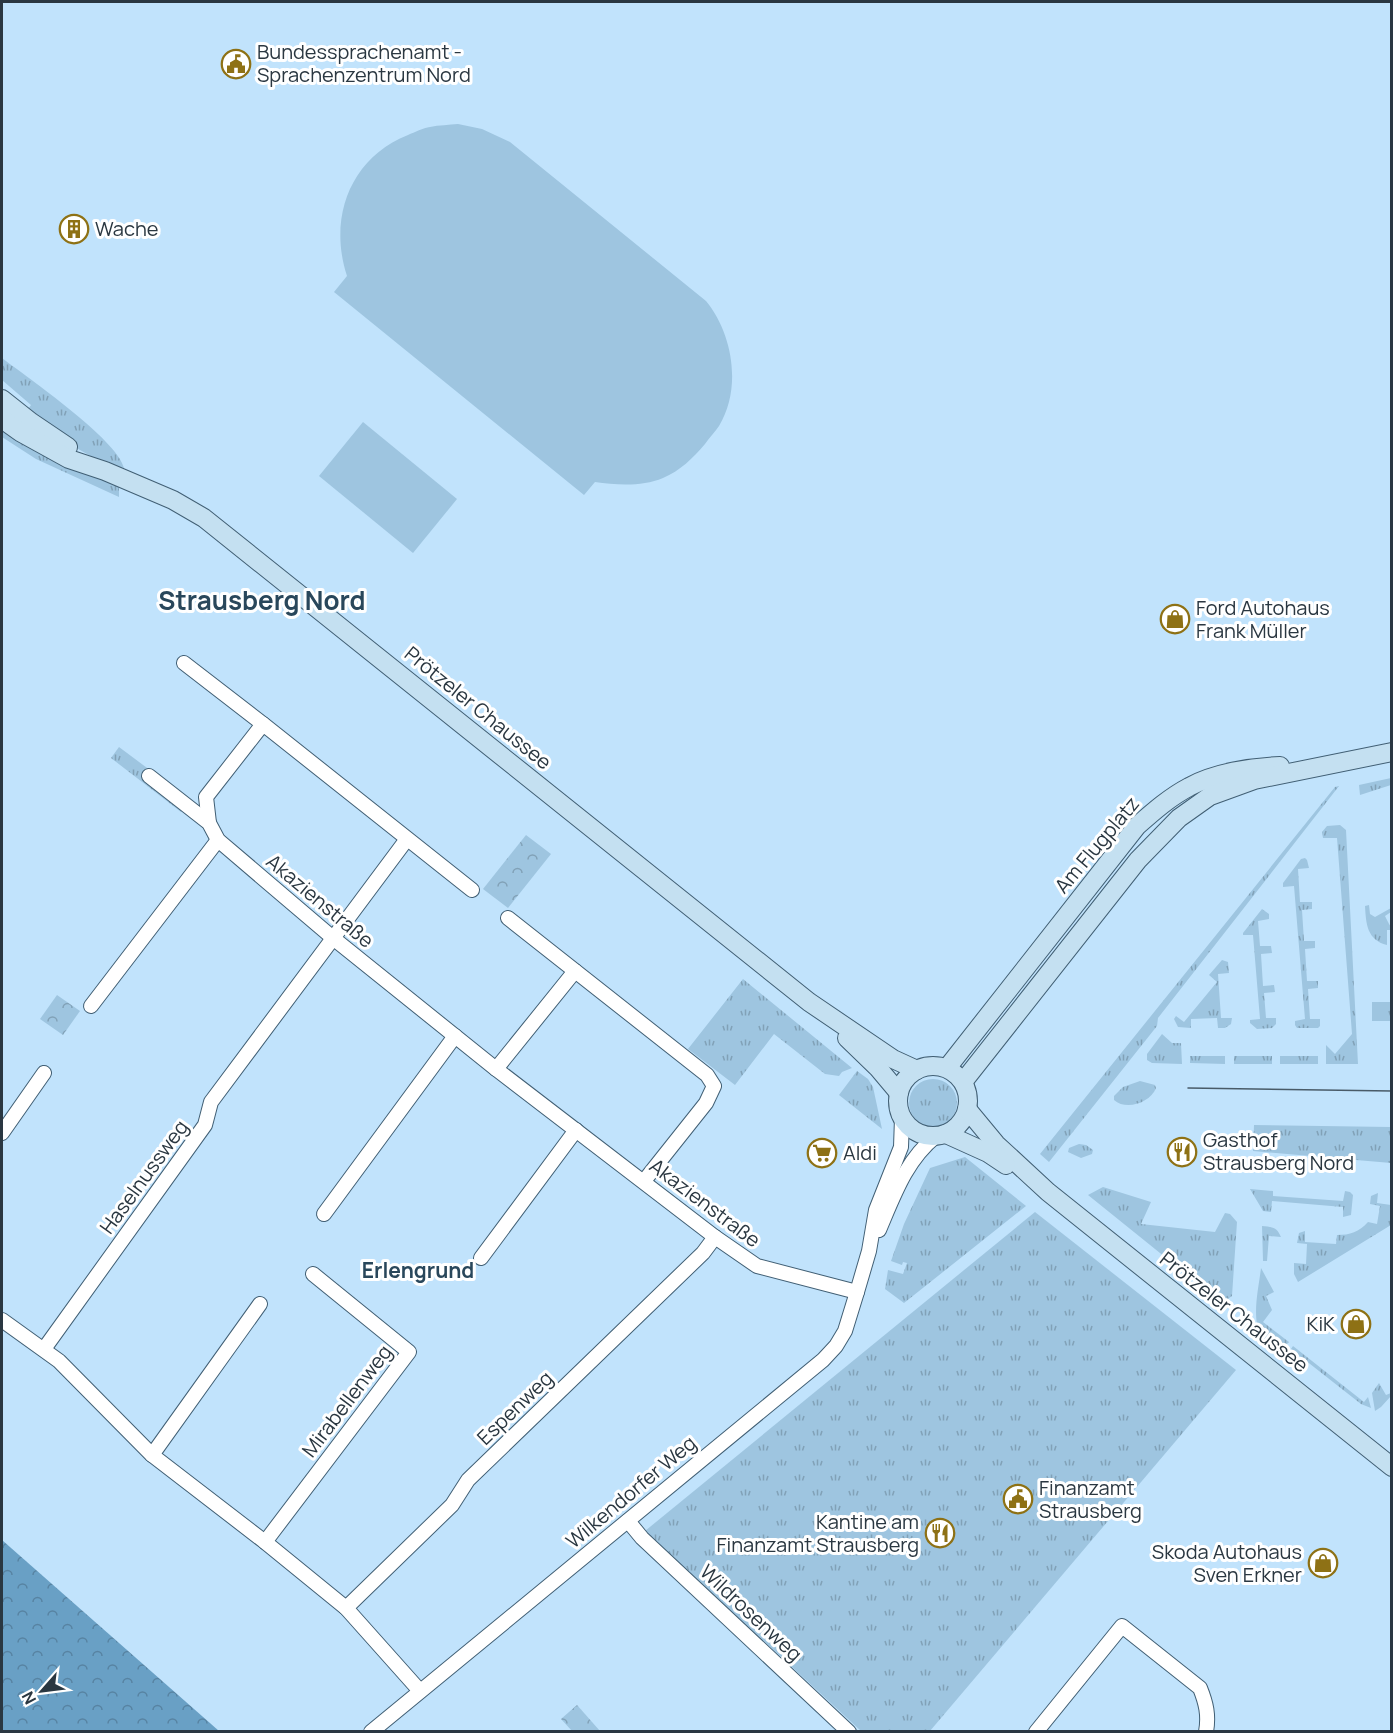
<svg xmlns="http://www.w3.org/2000/svg" width="1393" height="1733" viewBox="0 0 1393 1733" font-family="Manrope,sans-serif">
  <style>
    .grass { fill: url(#grass-tufts) }
    .forest { fill: url(#forest-crowns) }
    .park { fill: url(#park-crowns) }
    .garden { fill: #9ec5e0 }
    .lines { fill: none; stroke-linecap: round; stroke-linejoin: round }
    .street-casing { stroke: #415f74; stroke-width: 16 }
    .secondary-casing { stroke: #415f74; stroke-width: 20 }
    .street { stroke: #fff; stroke-width: 14 }
    .secondary { stroke: #c4e0f1; stroke-width: 18 }
    .tram { stroke: #495b68; stroke-width: 1.5 }
    .labels { text-anchor: middle; stroke-width: 6; stroke-linejoin: round; paint-order: stroke }
    .poi-label { font-size: 20px; fill: #2a3741; stroke: #fff; text-anchor: start }
    .street-label { font-size: 20px; fill: #2a3741; stroke: #fff }
    .neighbourhood-label { font-size: 21px; font-weight: bold; fill: #29475b; stroke: #fff }
    .district-label { font-size: 26px; font-weight: bold; fill: #29475b; stroke: #fff }
  </style>
  <defs>
    <pattern id="grass-tufts" width="24" height="20" patternUnits="userSpaceOnUse" patternTransform="scale(1.5)"><rect width="24" height="20" fill="#9ec5e0"/><path d="M3 7l-1-3M5 7V3M7 7l1-3M15 17l-1-3M17 17v-4M19 17l1-3" fill="none" stroke="#81a1b7"/></pattern>
    <pattern id="forest-crowns" width="20" height="18" patternUnits="userSpaceOnUse" patternTransform="scale(1.5)"><rect width="20" height="18" fill="#69a0c5"/><path d="M2 6a3 3 0 1 1 6 0M12 15a3 3 0 1 1 6 0" fill="none" stroke="#5783a2"/></pattern>
    <pattern id="park-crowns" width="20" height="18" patternUnits="userSpaceOnUse" patternTransform="scale(1.5)"><rect width="20" height="18" fill="#9ec5e0"/><path d="M2 6a3 3 0 1 1 6 0M12 15a3 3 0 1 1 6 0" fill="none" stroke="#81a1b7"/></pattern>
  </defs>
  <rect width="100%" height="100%" fill="#c1e3fc"/>
  <!-- grass -->
  <g class="grass">
    <path d="M2,358C28,378 117,439 124,468C91,464 53,430 26,412L31,405L2,380Z"/>
    <polygon points="2,424 119,486 119,497 36,459 2,437"/>
    <polygon points="119,747 190,800 181,812 111,758"/>
    <polygon points="1391,778 1391,785 1360,795 1359,785"/>
    <polygon points="1339,786 1158,1018 1157,1026 1049,1162 1040,1154 1335,787"/>
    <polygon points="1340,825 1346,830 1358,1064 1326,1064 1326,1045 1335,1054 1352,1034 1337,838 1323,838 1322,832 1327,826"/>
    <polygon points="1305,858 1307,860 1309,868 1298,869 1300,902 1312,902 1312,909 1302,910 1304,941 1315,941 1315,948 1305,949 1307,981 1318,981 1318,988 1308,989 1310,1019 1320,1019 1320,1026 1318,1028 1297,1028 1295,1025 1295,1021 1305,1019 1294,886 1283,887 1283,883 1301,859"/>
    <path d="M1369,905L1370,914L1375,917L1391,908V912L1385,916L1391,928V930H1387V945C1367,940 1366,924 1365,906Z"/>
    <polygon points="1262,909 1269,914 1269,919 1258,921 1260,946 1271,946 1272,953 1261,954 1263,986 1274,985 1275,992 1264,993 1266,1018 1276,1018 1276,1024 1272,1028 1257,1029 1250,1023 1250,1020 1260,1019 1253,935 1243,935 1243,933"/>
    <polygon points="1222,960 1228,962 1229,973 1218,974 1221,1018 1232,1018 1231,1024 1225,1028 1218,1028 1217,1018 1191,1019 1191,1028 1178,1027 1174,1019 1176,1016 1184,1022 1217,982 1209,975"/>
    <polygon points="743,979 852,1068 842,1072 839,1076 825,1074 774,1034 735,1085 688,1049"/>
    <rect x="1372" y="1002" width="19" height="19"/>
    <polygon points="1162,1034 1172,1043 1181,1043 1182,1064 1152,1063 1147,1060 1147,1054"/>
    <polygon points="1190,1056 1225,1056 1225,1064 1190,1063"/>
    <rect x="1234" y="1056" width="38" height="8"/>
    <rect x="1280" y="1056" width="38" height="8"/>
    <polygon points="857,1071 868,1079 873,1087 882,1129 839,1095"/>
    <circle cx="933" cy="1103" r="24"/>
    <path d="M1140,1081L1155,1085L1156,1088C1150,1103 1126,1111 1114,1100V1096L1123,1087Z"/>
    <polygon points="1254,1125 1391,1127 1391,1163 1253,1151"/>
    <polygon points="1079,1144 1086,1145 1093,1150 1092,1154 1081,1158 1068,1152 1069,1148"/>
    <polygon points="965,1157 1026,1206 904,1303 885,1289 888,1270 903,1274 907,1263 903,1262 902,1265 891,1261 904,1224 930,1168"/>
    <polygon points="1103,1187 1151,1202 1141,1224 1215,1232 1225,1213 1230,1214 1237,1222 1232,1296 1222,1303 1088,1195"/>
    <polygon points="1250,1189 1273,1191 1273,1196 1343,1201 1345,1191 1350,1192 1353,1195 1351,1215 1343,1217 1343,1207 1272,1201 1271,1212 1263,1211"/>
    <path d="M1378,1193L1377,1203L1391,1205V1225L1298,1282L1294,1274V1263L1306,1264L1307,1244L1297,1243L1299,1233L1305,1231V1242L1336,1244L1337,1235C1350,1235 1359,1232 1368,1222L1377,1224L1380,1206L1370,1204L1371,1196Z"/>
    <polygon points="1035,1212 1236,1370 930,1731 861,1731 645,1531"/>
    <path d="M1262,1226C1273,1227 1277,1227 1281,1237L1269,1236L1267,1261H1263Z"/>
    <path d="M1261,1268L1274,1292L1266,1296L1272,1310L1263,1322L1289,1342L1286,1345C1243,1348 1258,1295 1261,1268Z"/>
    <polygon points="1293,1346 1364,1402 1368,1397 1371,1408 1361,1404 1291,1349"/>
    <polygon points="1379,1383 1386,1395 1391,1393 1391,1396 1381,1407 1375,1411 1372,1393"/>
  </g>
  <!-- forest -->
  <polygon class="forest" points="2,1540 219,1731 2,1731"/>
  <!-- park -->
  <g class="park">
    <polygon points="526,835 551,854 508,908 483,889"/>
    <polygon points="57,995 80,1011 63,1035 40,1019"/>
    <polygon points="577,1705 600,1731 572,1731 561,1719"/>
  </g>
  <!-- garden -->
  <g class="garden">
    <path d="M458,124L482,129L510,142L706,301C733,334 742,388 719,426C715,432 709,438 705,444C693,458 680,471 663,478C642,487 616,485 595,482L584,495L334,292L347,276C328,218 350,158 408,135C415,132 423,128 430,127C439,125 449,125 458,124Z"/>
    <polygon points="363,422 457,499 413,553 319,476"/>
  </g>
  <g class="lines">
    <!-- street casing -->
    <g class="street-casing">
      <g id="street">
        <polyline points="184,663 263,724"/>
        <polyline points="149,776 209,823 218,840 333,938 496,1069 715,1237 757,1266 857,1292"/>
        <polyline points="209,823 206,797 263,724 472,890"/>
        <polyline points="508,918 707,1075 714,1086 706,1103 644,1181"/>
        <polyline points="91,1006 218,840"/>
        <polyline points="496,1069 575,971"/>
        <polyline points="2,1133 44,1073"/>
        <polyline points="324,1214 455,1036"/>
        <path d="M879,1230C894,1195 906,1160 936,1136"/>
        <polyline points="481,1258 576,1130"/>
        <polyline points="2,1320 59,1361 152,1455 265,1542 346,1608 420,1691"/>
        <polyline points="44,1349 205,1125 211,1102 407,839"/>
        <polyline points="152,1455 260,1304"/>
        <polyline points="628,1521 642,1538 849,1732"/>
        <polyline points="265,1542 409,1352 313,1274"/>
        <polyline points="346,1608 452,1505 468,1480 703,1253 715,1237"/>
        <polyline points="371,1732 823,1360 836,1346 845,1331 857,1292 869,1251 876,1210 901,1147 902,1118"/>
        <path d="M1036,1732L1122,1626L1200,1688C1206,1703 1209,1715 1206,1732"/>
      </g>
    </g>
    <!-- secondary casing -->
    <g class="secondary-casing">
      <g id="secondary">
        <polyline points="2,399 31,422 68,447"/>
        <polyline points="2,419 20,432 69,459 105,471 173,500 204,518 809,1002 893,1059 917,1070"/>
        <polyline points="847,1038 878,1068 899,1093"/>
        <circle cx="933" cy="1101" r="35"/>
        <path d="M947,1068L1137,826C1154,811 1170,797 1189,787C1214,773 1252,767 1280,766"/>
        <polyline points="963,1082 1138,860 1179,818 1210,796 1254,780 1392,752"/>
        <polyline points="967,1109 996,1144 1048,1192 1392,1467"/>
        <polyline points="946,1134 988,1153 1006,1165"/>
      </g>
    </g>
    <!-- street -->
    <use href="#street" class="street"/>
    <!-- secondary -->
    <use href="#secondary" class="secondary"/>
    <!-- tram -->
    <polyline class="tram" points="1188,1088 1392,1091"/>
  </g>
  <!-- icons -->
  <defs>
    <g id="civic-ring" transform="scale(1.5)"><circle r="9.5" fill="#fff" stroke="#8e7115" stroke-width="1.5"/><path d="M-.6-6.5H3V-4.5H.6V-3L4-1V1h2V6H-6V1h2V-1L-.6-3ZM-1.2 2.5V6h2.4V2.5Z" fill="#8e7115"/></g>
    <g id="building-ring" transform="scale(1.5)"><circle r="9.5" fill="#fff" stroke="#8e7115" stroke-width="1.5"/><path d="M-4-6H4V6H1V3H-1V6H-4ZM-2.5-4.3h1.7v1.8h-1.7ZM.8-4.3h1.7v1.8H.8ZM-2.5-1h1.7V.8h-1.7ZM.8-1h1.7V.8H.8Z" fill="#8e7115"/></g>
    <g id="shop-ring" transform="scale(1.5)"><circle r="9.5" fill="#fff" stroke="#8e7115" stroke-width="1.5"/><path d="M-5-2.5h2.3a2.7 3.5 0 0 1 5.4 0H5L5.5 6h-11ZM-1.5-2.5h3a1.5 2.3 0 0 0-3 0Z" fill="#8e7115"/></g>
    <g id="restaurant-ring" transform="scale(1.5)"><circle r="9.5" fill="#fff" stroke="#8e7115" stroke-width="1.5"/><path d="M-5-6h1v4h1v-4h1v4h1v-4h1v5L-1.5 .5V6h-2V.5L-5-1ZM5-6V6H3V1.5H1.5Q1.5-4 5-6Z" fill="#8e7115"/></g>
    <g id="supermarket-ring" transform="scale(1.5)"><circle r="9.5" fill="#fff" stroke="#8e7115" stroke-width="1.5"/><path d="M-6-5.5h2.5l.6 2H6L4.5 2H-2.5L-4.4-4H-6ZM-1.5 3.2a1.3 1.3 0 1 0 .1 0ZM3 3.2a1.3 1.3 0 1 0 .1 0Z" fill="#8e7115"/></g>
  </defs>
  <g fill-rule="evenodd">
    <use href="#civic-ring" x="236" y="64"/>
    <use href="#building-ring" x="74" y="229"/>
    <use href="#shop-ring" x="1175" y="619"/>
    <use href="#restaurant-ring" x="1182" y="1152"/>
    <use href="#supermarket-ring" x="822" y="1153"/>
    <use href="#shop-ring" x="1356" y="1324"/>
    <use href="#civic-ring" x="1018" y="1499"/>
    <use href="#restaurant-ring" x="940" y="1533"/>
    <use href="#shop-ring" x="1323" y="1563"/>
  </g>
  <g class="labels">
    <!-- poi labels -->
    <g class="poi-label">
      <text x="257" y="59">Bundessprachenamt -<tspan x="257" dy="23">Sprachenzentrum Nord</tspan></text>
      <text x="95" y="236">Wache</text>
      <text x="1196" y="615">Ford Autohaus<tspan x="1196" dy="23">Frank Müller</tspan></text>
      <text x="1203" y="1147">Gasthof<tspan x="1203" dy="23">Strausberg Nord</tspan></text>
      <text x="843" y="1160">Aldi</text>
      <text x="1335" y="1331" text-anchor="end">KiK</text>
      <text x="1039" y="1495">Finanzamt<tspan x="1039" dy="23">Strausberg</tspan></text>
      <text x="919" y="1529" text-anchor="end">Kantine am<tspan x="919" dy="23">Finanzamt Strausberg</tspan></text>
      <text x="1302" y="1559" text-anchor="end">Skoda Autohaus<tspan x="1302" dy="23">Sven Erkner</tspan></text>
    </g>
    <!-- street labels -->
    <g class="street-label">
      <text transform="translate(478 708) rotate(39)" y="7">Prötzeler Chaussee</text>
      <text transform="translate(1097 845) rotate(-50)" y="7">Am Flugplatz</text>
      <text transform="translate(320 901) rotate(40)" y="7">Akazienstraße</text>
      <text transform="translate(144 1177) rotate(-54)" y="7">Haselnussweg</text>
      <text transform="translate(705 1203) rotate(37)" y="7">Akazienstraße</text>
      <text transform="translate(1234 1312) rotate(38)" y="7">Prötzeler Chaussee</text>
      <text transform="translate(347 1401) rotate(-53)" y="7">Mirabellenweg</text>
      <text transform="translate(515 1408) rotate(-44)" y="7">Espenweg</text>
      <text transform="translate(631 1492) rotate(-40)" y="7">Wilkendorfer Weg</text>
      <text transform="translate(751 1613) rotate(43)" y="7">Wildrosenweg</text>
    </g>
    <!-- neighbourhood labels -->
    <g class="neighbourhood-label">
      <text x="418" y="1278">Erlengrund</text>
    </g>
    <!-- district labels -->
    <g class="district-label">
      <text x="262" y="610">Strausberg Nord</text>
    </g>
  </g>
  <!-- border -->
  <rect width="1393" height="1733" fill="none" stroke="#2a3741" stroke-width="6"/>
  <!-- north arrow -->
  <g transform="translate(42 1691) rotate(242)" stroke="#ffffff" stroke-width="4.5" paint-order="stroke">
  <path d="M0-4.5L10 22L0 15L-10 22Z" fill="#2a3741"/>
  <text y="-9" font-size="16" font-weight="bold" text-anchor="middle" fill="#2a3741">N</text>
  </g>
</svg>
